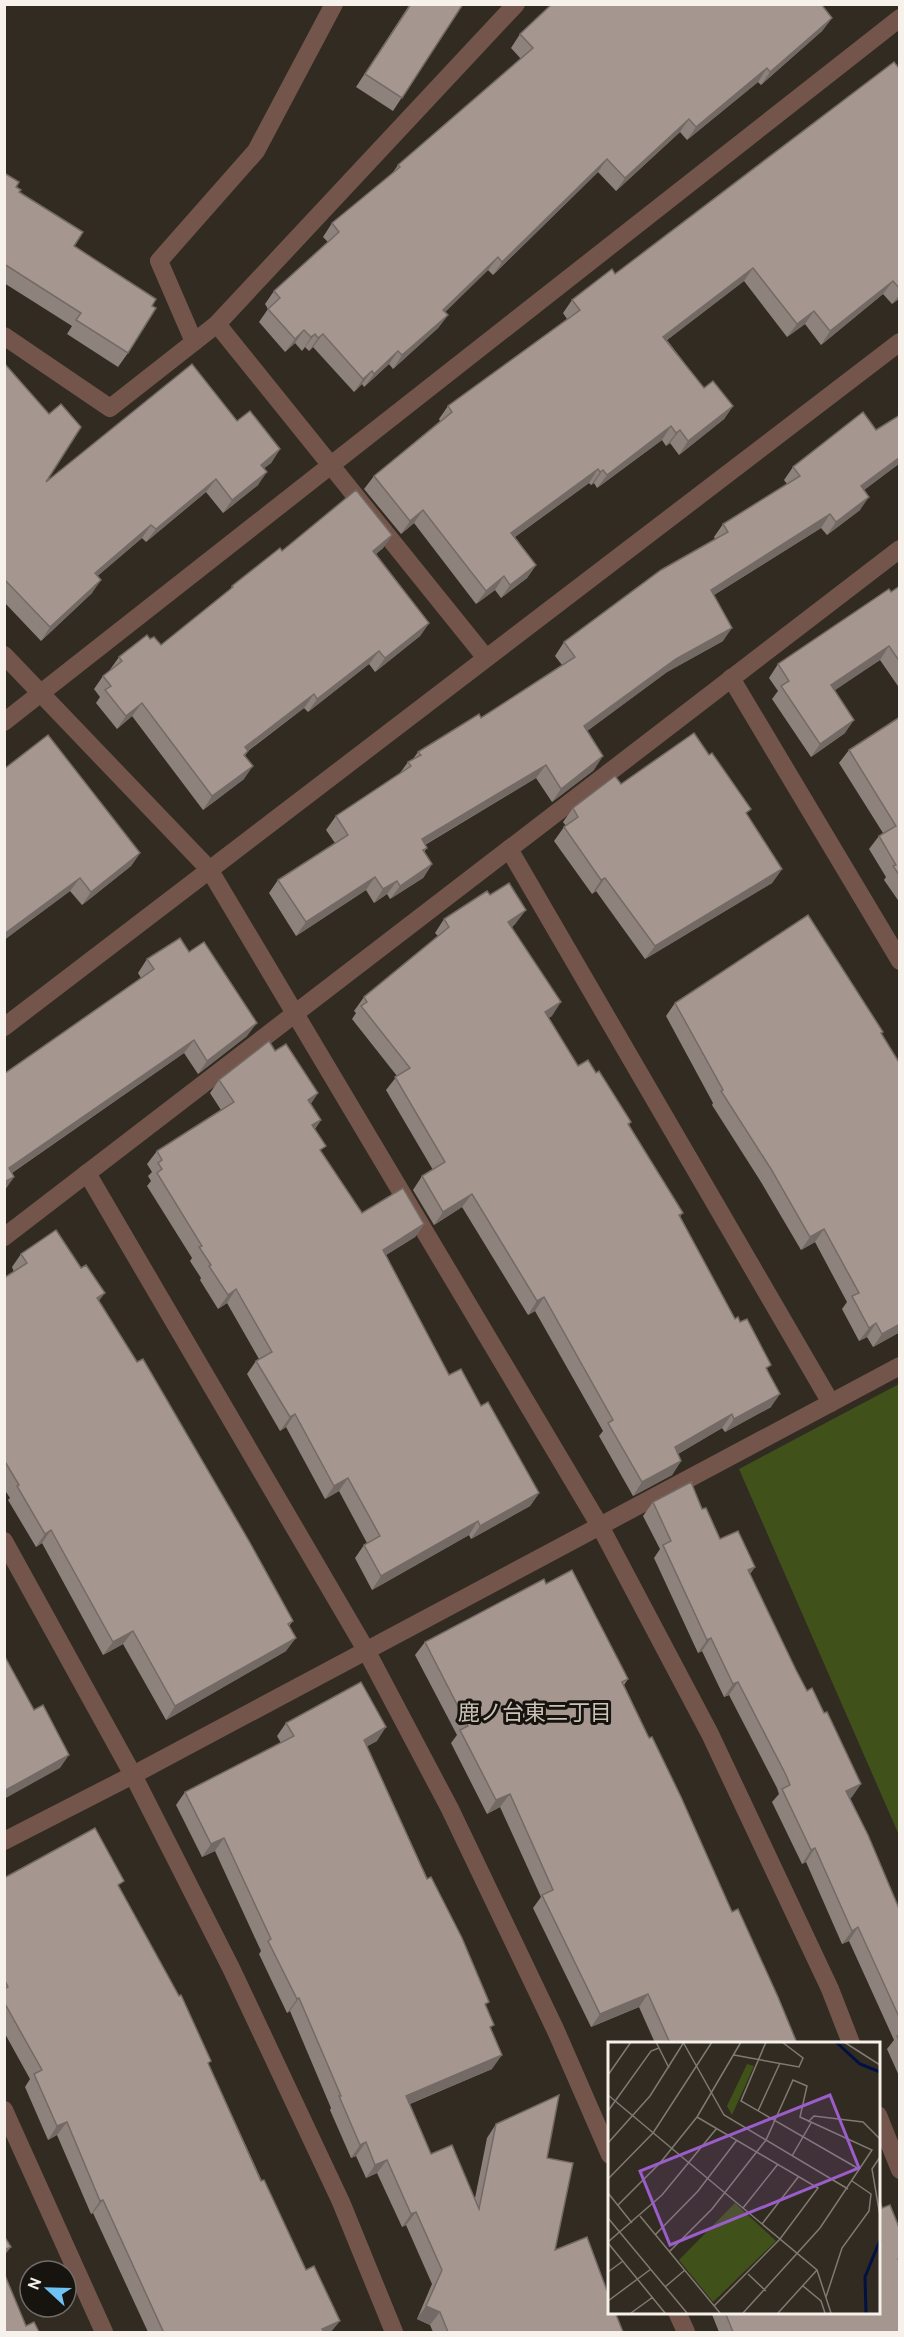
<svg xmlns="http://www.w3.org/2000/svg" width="904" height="2337" viewBox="0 0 904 2337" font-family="Overpass,'Noto Sans JP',sans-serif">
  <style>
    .green { fill: #405219 }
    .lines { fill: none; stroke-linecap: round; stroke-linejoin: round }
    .street { stroke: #73554b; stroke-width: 18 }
    .wall { fill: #8e827c }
    .shaded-wall { fill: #746a65 }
    .building { fill: #a59790; stroke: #746a65; stroke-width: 1.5 }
    .labels { text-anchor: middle; stroke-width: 6; stroke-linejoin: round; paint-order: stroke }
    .neighbourhood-label { font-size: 22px; fill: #ccc2b6; stroke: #171410 }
    .inset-river { fill: none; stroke: #001142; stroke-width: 3 }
    .inset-road { fill: none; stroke: #807a72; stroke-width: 1.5 }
    .view { fill: #9a5dca; fill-opacity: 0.15; stroke: #9a5dca; stroke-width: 3 }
    .inset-edge { fill: none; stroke: #f6f1eb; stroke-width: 3 }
  </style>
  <rect width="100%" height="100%" fill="#322b22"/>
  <!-- green -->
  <polygon class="green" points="899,1384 899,1835 739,1469"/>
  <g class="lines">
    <!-- street -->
    <g class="street">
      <polyline points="217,324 486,658"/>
      <polyline points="4,336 110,408 217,324 516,4"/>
      <polyline points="194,342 159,261 256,151 334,4"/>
      <polyline points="4,655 209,869 600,1526 710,1734 830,1989 851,2043"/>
      <polyline points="731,678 900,961"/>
      <polyline points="4,722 900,18"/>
      <polyline points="509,849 831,1403"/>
      <polyline points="4,1027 900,342"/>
      <polyline points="87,1173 366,1650 450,1809 556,2031 610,2155"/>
      <polyline points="4,1237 900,549"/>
      <polyline points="4,1541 133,1775 231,1968 341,2202 394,2332"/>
      <polyline points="4,1841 133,1775 900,1366"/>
      <polyline points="4,2110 104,2332"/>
      <polyline points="878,2115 900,2170"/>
      <polyline points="677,2312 686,2332"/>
    </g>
  </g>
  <!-- wall -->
  <g class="wall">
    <polygon points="410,4 463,4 393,111 356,87"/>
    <polygon points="832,18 822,31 761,85 758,82 687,140 680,132 616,191 598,172 493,275 488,270 445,312 448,315 438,328 393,369 389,364 364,387 362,384 354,392 313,347 309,351 305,347 302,351 295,343 285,352 259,322 268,309 265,304 274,291 328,242 323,237 332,223 391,175 398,165 521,59 511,48 520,34"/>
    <polygon points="900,65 900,298 892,304 883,294 821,345 805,324 787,337 744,281 667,340 704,388 733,406 724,419 679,455 670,443 666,446 662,440 597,488 594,483 591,485 589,483 515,537 536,565 527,578 501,598 495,590 476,604 414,523 401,534 364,489 374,476 440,421 439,419 448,406 567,319 563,313 572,300 615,274"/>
    <polygon points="4,173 19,192 74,246 152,306 128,353 118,367 67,334 72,326 4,283"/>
    <polygon points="4,363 46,482 237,421 280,449 271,463 264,468 258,485 223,513 206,492 146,542 142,538 97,576 92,593 41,641 4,602"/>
    <polygon points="900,415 900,463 864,490 860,510 827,535 821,528 714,595 723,641 667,672 587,731 594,770 552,802 536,778 425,845 427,848 424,852 432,864 423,878 390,899 387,894 374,903 366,890 296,936 269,893 278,880 335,843 326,830 336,816 400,773 408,762 413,759 418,752 481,718 562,665 555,656 564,642 715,539 714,537 723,524 787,484 784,480 793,467 876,430"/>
    <polygon points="392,535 383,548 376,554 429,623 420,636 375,672 369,664 308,712 304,708 248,751 245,756 244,779 203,810 132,716 117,729 96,703 100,697 94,689 103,676 109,671 119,657 150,639 161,645 229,591 232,586 282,551"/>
    <polygon points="900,586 900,689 880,660 834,690 845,733 811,757 772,699 778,691 769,678 778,664"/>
    <polygon points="900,717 900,903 884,880 886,877 869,849 879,836 883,833 839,763 849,750"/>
    <polygon points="4,769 140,853 131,866 82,905 70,891 4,940"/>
    <polygon points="621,784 747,815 782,869 772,883 645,959 596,891 592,894 554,841 564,827 566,826 563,822 573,808"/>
    <polygon points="444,919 516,923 512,927 552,1016 548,1018 578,1066 596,1073 631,1122 629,1125 683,1213 680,1216 735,1319 768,1370 771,1407 725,1432 722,1428 678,1454 681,1461 672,1475 633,1496 599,1436 603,1431 535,1311 528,1315 462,1207 434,1225 413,1190 422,1176 433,1170 386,1090 397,1076 352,1019 356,1013 354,1011 364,997 438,936 435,933"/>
    <polygon points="147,959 247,1036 198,1074 184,1053 12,1173 14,1177 4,1190 4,1074 141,978 138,973"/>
    <polygon points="675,1003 881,1034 900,1064 900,1332 873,1347 867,1337 859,1341 842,1309 847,1302 815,1242 801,1250 761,1182 712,1105 713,1103 666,1016"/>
    <polygon points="219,1080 311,1104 321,1120 315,1129 321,1152 362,1213 424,1224 415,1237 386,1255 449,1375 481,1406 539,1493 530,1506 471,1539 469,1535 372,1590 355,1558 364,1545 367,1543 339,1491 325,1499 286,1427 280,1431 247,1374 256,1361 259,1359 227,1303 218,1309 200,1280 201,1278 190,1261 192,1258 147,1186 151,1181 148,1176 152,1172 147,1164 157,1151 221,1110 210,1093"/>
    <polygon points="21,1254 99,1301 293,1621 289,1626 286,1651 166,1720 123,1644 103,1655 42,1543 36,1547 8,1500 10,1498 4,1489 4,1278 14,1272 12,1267"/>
    <polygon points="653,1502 702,1509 720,1539 755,1567 750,1574 852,1797 850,1798 900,1911 900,2078 887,2049 894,2040 849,1941 842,1944 806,1862 802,1864 772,1802 779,1794 777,1788 729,1695 724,1697 702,1651 698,1653 654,1558 660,1549 643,1516"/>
    <polygon points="546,1584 628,1679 624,1685 732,1912 797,2043 655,2043 639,2007 591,2027 533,1908 541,1897 500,1807 487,1814 451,1743 457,1735 415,1655 425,1642"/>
    <polygon points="286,1723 377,1741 367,1746 486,2007 491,2030 492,2069 410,2104 431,2154 475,2198 487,2138 496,2124 547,2158 555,2250 623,2332 433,2332 430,2325 417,2319 432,2284 406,2225 402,2227 377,2173 366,2178 356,2156 351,2158 330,2110 331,2108 290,2011 287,2013 259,1954 261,1951 215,1851 202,1857 176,1805 185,1792 281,1743 277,1736"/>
    <polygon points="4,1878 120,1888 209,2065 331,2332 148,2332 93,2213 91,2214 57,2135 48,2140 25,2087 30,2079 4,2032"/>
    <polygon points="711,2312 879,2312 900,2332 719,2332"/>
  </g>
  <!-- shaded-wall -->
  <g class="shaded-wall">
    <polygon points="832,18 822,31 761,85 770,72"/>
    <polygon points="767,68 758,82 687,140 696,127"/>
    <polygon points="689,119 680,132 616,191 625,178"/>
    <polygon points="607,159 598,172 493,275 502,262"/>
    <polygon points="498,257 488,270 434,323 443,310"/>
    <polygon points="753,268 744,281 654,350 663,337"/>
    <polygon points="893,281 883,294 821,345 830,331"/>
    <polygon points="900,294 900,298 892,304"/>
    <polygon points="814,311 805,324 787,337 797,324"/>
    <polygon points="448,315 438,328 393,369 402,355"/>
    <polygon points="304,330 295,343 285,352 295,339"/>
    <polygon points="315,334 305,347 302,351 311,337"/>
    <polygon points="323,334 313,347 309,351 318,338"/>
    <polygon points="398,351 389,364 364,387 374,374"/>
    <polygon points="372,371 362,384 354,392 363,379"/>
    <polygon points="733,406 724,419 679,455 688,441"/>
    <polygon points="671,426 662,440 597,488 607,475"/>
    <polygon points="680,430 670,443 666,446 676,433"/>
    <polygon points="280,449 271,463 252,478 261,465"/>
    <polygon points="900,457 900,463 852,499 861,486"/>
    <polygon points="598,469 589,483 502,546 511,533"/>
    <polygon points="603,470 594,483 591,485 600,472"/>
    <polygon points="267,472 258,485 223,513 232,500"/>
    <polygon points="216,479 206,492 146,542 156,529"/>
    <polygon points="869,497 860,510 827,535 836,522"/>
    <polygon points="423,510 414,523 401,534 410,521"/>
    <polygon points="830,514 821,528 701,603 711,590"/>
    <polygon points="151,525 142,538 85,587 95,573"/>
    <polygon points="392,535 383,548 364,564 373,551"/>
    <polygon points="536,565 527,578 501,598 510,585"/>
    <polygon points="504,576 495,590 476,604 486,591"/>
    <polygon points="101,580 92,593 41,641 50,627"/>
    <polygon points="429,623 420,636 375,672 385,658"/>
    <polygon points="732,628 723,641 667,672 575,740 584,726 676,659"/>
    <polygon points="889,646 880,660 822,699 831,685"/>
    <polygon points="379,651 369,664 308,712 317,699"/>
    <polygon points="314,694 304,708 235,760 245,747"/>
    <polygon points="142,703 132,716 117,729 126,716"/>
    <polygon points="854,720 845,733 811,757 820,744"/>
    <polygon points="603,756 594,770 552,802 561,789"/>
    <polygon points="546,765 536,778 412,852 422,839"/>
    <polygon points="253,766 244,779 203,810 212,796"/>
    <polygon points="140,853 131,866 82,905 91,892"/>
    <polygon points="432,864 423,878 390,899 400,886"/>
    <polygon points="782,869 772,883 645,959 655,946"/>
    <polygon points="375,877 366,890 296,936 306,922"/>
    <polygon points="80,878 70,891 4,940 4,934"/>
    <polygon points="605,878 596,891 592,894 601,880"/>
    <polygon points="397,881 387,894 374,903 383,889"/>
    <polygon points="526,910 516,923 499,935 508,922"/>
    <polygon points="561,1002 552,1016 535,1025 545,1012"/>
    <polygon points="257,1023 247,1036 198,1074 207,1061"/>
    <polygon points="194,1040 184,1053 4,1178 9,1168"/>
    <polygon points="318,1093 309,1107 308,1100"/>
    <polygon points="321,1120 311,1133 312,1125"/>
    <polygon points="14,1177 5,1190 4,1190 4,1182"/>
    <polygon points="472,1194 462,1207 434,1225 443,1212"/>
    <polygon points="424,1224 415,1237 373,1263 383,1250"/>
    <polygon points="824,1229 815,1242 801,1250 810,1237"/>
    <polygon points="236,1289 227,1303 218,1309 228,1295"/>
    <polygon points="105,1293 95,1306 97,1298"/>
    <polygon points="544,1297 535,1311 528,1315 537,1301"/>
    <polygon points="876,1323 867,1337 859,1341 869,1328"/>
    <polygon points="900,1324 900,1332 873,1347 882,1334"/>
    <polygon points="780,1394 771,1407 725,1432 734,1419"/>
    <polygon points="295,1414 286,1427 280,1431 290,1417"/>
    <polygon points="732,1414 722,1428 666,1461 675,1447"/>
    <polygon points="681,1461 672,1475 633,1496 642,1482"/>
    <polygon points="348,1478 339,1491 325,1499 334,1486"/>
    <polygon points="539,1493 530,1506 471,1539 480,1526"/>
    <polygon points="478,1521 469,1535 372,1590 381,1576"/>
    <polygon points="51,1530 42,1543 36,1547 45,1534"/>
    <polygon points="755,1567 745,1580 748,1570"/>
    <polygon points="133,1631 123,1644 103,1655 113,1642"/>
    <polygon points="296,1638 286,1651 166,1720 175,1706"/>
    <polygon points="711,1638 702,1651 698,1653 707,1640"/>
    <polygon points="738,1682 729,1695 724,1697 733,1684"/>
    <polygon points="386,1727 377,1741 355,1753 364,1740"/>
    <polygon points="69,1755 60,1768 4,1799 4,1791"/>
    <polygon points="861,1784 852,1797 837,1804 846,1791"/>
    <polygon points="510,1794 500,1807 487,1814 496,1800"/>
    <polygon points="224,1838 215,1851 202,1857 211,1844"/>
    <polygon points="815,1848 806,1862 802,1864 811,1850"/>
    <polygon points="858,1927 849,1941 842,1944 852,1931"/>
    <polygon points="648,1994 639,2007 591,2027 600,2014"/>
    <polygon points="299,1998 290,2011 287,2013 297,1999"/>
    <polygon points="502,2055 492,2069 397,2109 406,2096"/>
    <polygon points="67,2122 57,2135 48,2140 57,2126"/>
    <polygon points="366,2142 356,2156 351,2158 360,2145"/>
    <polygon points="387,2160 377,2173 366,2178 375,2165"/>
    <polygon points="103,2200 93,2213 91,2214 100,2201"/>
    <polygon points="416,2212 406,2225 402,2227 411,2214"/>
    <polygon points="11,2247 4,2256 4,2250"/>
    <polygon points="426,2306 440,2312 430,2325 417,2319"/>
    <polygon points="340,2321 331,2332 320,2332 322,2329"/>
  </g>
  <!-- building -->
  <g class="building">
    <polygon points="411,4 463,4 402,98 365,74"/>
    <polygon points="552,4 821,4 832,18 770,72 767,68 696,127 689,119 625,178 607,159 502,262 498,257 443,310 448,315 402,355 398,351 374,374 372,371 363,379 323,334 318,338 315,334 311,337 304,330 295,339 268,309 280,298 274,291 339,232 332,223 400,167 398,165 533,48 520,34"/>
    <polygon points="894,62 898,67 900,65 900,289 893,281 830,331 814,311 797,324 753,268 663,337 704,388 713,381 733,406 688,441 680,430 676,433 671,426 607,475 603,470 600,472 598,469 511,533 536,565 510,585 504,576 486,591 423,510 410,521 374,476 452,412 448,406 580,310 572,300 612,269 615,274"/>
    <polygon points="4,173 19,182 16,187 21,190 19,192 83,232 74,246 156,299 152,306 156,308 128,353 76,320 81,313 4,264"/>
    <polygon points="4,363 49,414 61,404 81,427 46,482 192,364 237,421 250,411 280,449 261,465 267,472 232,500 216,479 156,529 151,525 95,573 101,580 50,627 4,579"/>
    <polygon points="863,412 876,430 900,415 900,457 861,486 869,497 836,522 830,514 711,590 732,628 676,659 584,726 603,756 561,789 546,765 422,839 427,848 423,850 432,864 400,886 397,881 383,889 375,877 306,922 278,880 348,835 336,816 411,766 408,762 421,755 418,752 479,714 481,718 575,657 564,642 661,570 728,532 723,524 800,476 793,467"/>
    <polygon points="356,490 392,535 373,551 429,623 385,658 379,651 317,699 314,694 245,747 248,751 244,755 253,766 212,796 142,703 126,716 105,690 111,686 103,676 122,661 119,657 147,635 150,639 154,637 161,645 233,587 232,586 280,548 282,551"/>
    <polygon points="900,586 900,662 889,646 831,685 854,720 820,744 781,686 789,681 778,664 889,589 891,592"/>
    <polygon points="900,717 900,876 893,866 896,865 879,836 896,826 849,750"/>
    <polygon points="694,733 709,755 712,753 751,809 746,813 782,869 655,946 605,878 601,880 564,827 578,817 573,808 615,776 621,784"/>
    <polygon points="48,735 140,853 91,892 80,878 4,934 4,769"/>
    <polygon points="509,883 526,910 508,922 561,1002 545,1012 578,1066 588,1060 596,1073 599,1071 631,1122 628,1124 683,1213 679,1215 735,1319 738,1317 740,1322 747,1319 771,1365 766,1368 780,1394 734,1419 732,1414 675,1447 681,1461 642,1482 608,1423 613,1420 544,1297 537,1301 472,1194 443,1212 422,1176 445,1162 395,1077 410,1068 361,1006 367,1002 364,997 449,927 444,919 487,891 490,895"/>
    <polygon points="808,915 883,1032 881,1033 900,1064 900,1324 882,1334 876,1323 869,1328 852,1296 859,1293 824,1229 810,1237 771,1169 721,1091 723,1090 675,1003"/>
    <polygon points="180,938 189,952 204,942 257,1023 207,1061 194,1040 9,1168 14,1177 4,1182 4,1074 154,969 147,959"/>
    <polygon points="269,1041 275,1051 286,1044 318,1093 308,1100 321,1120 312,1125 326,1146 320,1150 362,1213 403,1188 424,1224 383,1250 449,1375 461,1369 481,1406 488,1402 539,1493 480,1526 478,1521 381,1576 364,1545 380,1536 348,1478 334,1486 295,1414 290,1417 256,1361 272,1352 236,1289 228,1295 209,1266 211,1265 199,1247 202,1246 157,1173 162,1169 158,1163 162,1160 157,1151 234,1102 219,1080"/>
    <polygon points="56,1230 81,1268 86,1265 105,1293 97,1298 137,1362 143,1359 249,1541 293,1621 288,1624 296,1638 175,1706 133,1631 113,1642 51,1530 45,1534 17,1486 19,1485 4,1460 4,1278 27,1263 21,1254"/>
    <polygon points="691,1482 702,1509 706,1508 720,1539 738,1531 755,1567 748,1570 796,1670 807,1691 812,1688 824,1713 827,1712 861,1784 846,1791 868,1835 900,1911 900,2019 858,1927 852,1931 815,1848 811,1850 782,1789 790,1785 786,1775 738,1682 733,1684 711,1638 707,1640 663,1545 671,1541 653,1502"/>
    <polygon points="572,1570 628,1679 622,1682 649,1738 652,1737 681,1797 732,1912 738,1909 778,1997 797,2043 670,2043 648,1994 600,2014 542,1895 553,1890 510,1794 496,1800 460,1730 468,1726 425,1642 544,1579 546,1584"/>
    <polygon points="4,1655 34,1710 43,1705 69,1755 4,1791"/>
    <polygon points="361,1682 386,1727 364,1740 427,1879 431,1877 462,1938 489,2002 485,2004 494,2025 490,2027 502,2055 406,2096 431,2154 452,2145 479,2209 496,2124 559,2095 547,2158 573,2163 555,2250 587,2237 610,2299 610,2312 615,2312 623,2332 448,2332 440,2312 426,2306 442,2270 416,2212 411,2214 387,2160 375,2165 366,2142 360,2145 339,2096 341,2096 299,1998 297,1999 268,1941 271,1939 224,1838 211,1844 185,1792 294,1736 286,1723"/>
    <polygon points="95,1828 124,1881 118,1885 179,1996 181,1995 211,2061 208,2063 261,2181 264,2180 306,2270 314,2266 340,2321 322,2329 324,2332 161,2332 163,2331 103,2200 100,2201 67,2122 57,2126 34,2074 42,2070 4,2002 4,1989 8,1987 4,1979 4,1878"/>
    <polygon points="900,2035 900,2043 897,2036"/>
    <polygon points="879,2198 882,2208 890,2205 900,2230 900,2258 898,2259 900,2262 900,2332 733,2332 725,2312 879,2312"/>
    <polygon points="4,2236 11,2247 4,2250"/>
    <polygon points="4,2273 26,2326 34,2322 39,2332 4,2332"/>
  </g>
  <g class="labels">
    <!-- neighbourhood labels -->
    <g class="neighbourhood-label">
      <text x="535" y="1720">鹿ノ台東二丁目</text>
    </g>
  </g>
  <!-- overview -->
  <g transform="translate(608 2042)">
    <rect width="272" height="272" fill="#322b22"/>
    <path d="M139,22L146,24L124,73L119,64ZM127,161L168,199L105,260L71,218Z" fill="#405219"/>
    <path class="inset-river" d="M228,0L252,22L272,30M258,271L257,235L272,198"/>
    <path class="inset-road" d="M48,0L61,26M75,0L116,73L240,147M158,0L133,59L251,127M236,0L272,23M126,13L191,25L195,16L174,0M0,33L23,0M0,53L209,228L223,271M0,69L43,9L51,6M150,69L172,21M89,75L210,146L172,197L106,264M200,80L206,74L255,80L272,97M0,101L42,54L76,0M184,114L203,81M272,115L264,127L272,174M0,137L45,91L104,0M0,151L24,181M10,163L52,121L89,75L133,0M135,166L170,122M32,174L112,271M0,176L79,271M154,182L191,134M47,193L90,149L129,98M0,200L54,153L109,86M0,201L57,271M61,210L104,167L158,98L185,38L199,44L192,75L264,108L212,186L135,271M0,230L15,219M140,232L158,249M195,244L213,259L217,271M57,245L77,228M218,255L234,206L261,169L263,152L244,139M0,259L43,227M23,271L45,255M170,271L209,228"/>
    <path class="view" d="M222,53L251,126L62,203L32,129Z"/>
    <rect width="272" height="272" class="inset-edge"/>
  </g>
  <!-- border -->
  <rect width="904" height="2337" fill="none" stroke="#f6f1eb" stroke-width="12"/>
  <!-- north arrow -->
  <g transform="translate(48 2289) rotate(292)"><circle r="28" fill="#171410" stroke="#706c68" stroke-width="1.5"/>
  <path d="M0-4.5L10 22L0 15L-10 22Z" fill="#6fc2f4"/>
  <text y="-9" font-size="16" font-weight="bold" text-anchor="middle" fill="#f6f1eb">N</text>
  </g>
</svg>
